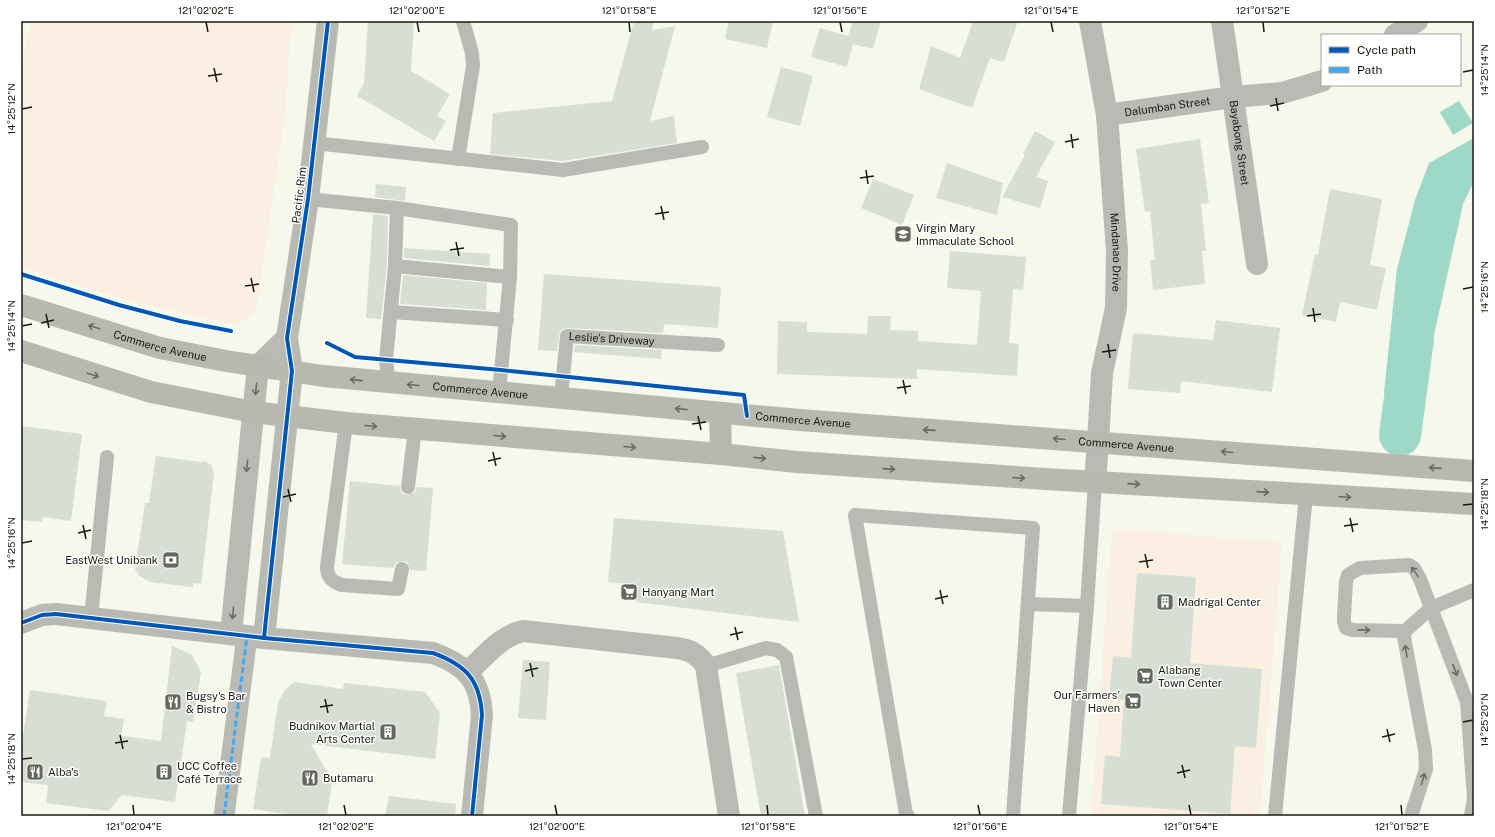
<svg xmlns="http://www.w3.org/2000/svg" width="1495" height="837" viewBox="0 0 1495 837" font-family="'Public Sans',sans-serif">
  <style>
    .green { fill: #faefe1 }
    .water { fill: #9dd8c9 }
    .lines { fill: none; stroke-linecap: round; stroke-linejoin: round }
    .river { stroke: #9dd8c9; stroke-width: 42 }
    .building { fill: #d7ded3 }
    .service { stroke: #babab4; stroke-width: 14 }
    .pedestrian { stroke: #babab4; stroke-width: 21 }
    .minor { stroke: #babab4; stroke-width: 22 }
    .tertiary { stroke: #babab4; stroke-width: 22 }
    .secondary { stroke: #b9b8b0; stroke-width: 22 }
    .quiet { stroke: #3fa9f5; stroke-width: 3; stroke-dasharray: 6 3; stroke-linecap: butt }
    .cycleway-casing { stroke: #fff; stroke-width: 6 }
    .cycleway { stroke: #0057b8; stroke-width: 4 }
    .oneway { stroke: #686960 }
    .oneway2 { stroke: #696a62 }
    .ticks { fill: none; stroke: #181a0f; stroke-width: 1.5 }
    .labels { text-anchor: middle; stroke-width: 3; stroke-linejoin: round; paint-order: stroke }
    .street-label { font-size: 11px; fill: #181a0f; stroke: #fff }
    .poi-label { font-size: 11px; fill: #181a0f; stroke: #fff; text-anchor: start }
    .neatline { fill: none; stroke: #181a0f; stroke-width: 1.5 }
    .ticks-label { font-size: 10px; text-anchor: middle; fill: #181a0f }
  </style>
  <rect width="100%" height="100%" fill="#f5f8eb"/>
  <!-- green -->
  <g class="green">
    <path d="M31,21H292L284,121L256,312L237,325C164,310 91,293 21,266V71Z"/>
    <polygon points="1112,529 1282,542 1260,816 1091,816"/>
  </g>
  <!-- water -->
  <g class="water">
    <polygon points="1459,101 1473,123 1453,135 1440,112"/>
    <polygon points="1474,138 1474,181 1463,204 1420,398 1384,393 1397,269 1415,200 1429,163"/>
  </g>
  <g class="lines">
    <!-- river -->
    <polyline class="river" points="1400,435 1413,339"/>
  </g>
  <!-- building -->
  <g class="building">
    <polygon points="368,21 414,21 411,71 450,94 437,116 446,121 434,141 357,96 364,83"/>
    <polygon points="634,21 654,21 652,30 675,26 650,121 674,116 677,143 563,161 490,154 493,113 612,101"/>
    <polygon points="729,21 773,21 767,48 725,39"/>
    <polygon points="853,21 881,21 873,49 853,44 847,67 811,57 820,28 848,36"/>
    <polygon points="973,21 1018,21 1004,62 990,58 972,108 919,89 931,46 960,58"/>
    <polygon points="781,67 813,76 800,126 767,117"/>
    <polygon points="1035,131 1055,142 1036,177 1048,181 1040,208 1002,197 1025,155 1023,154"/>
    <polygon points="1200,139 1209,203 1201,204 1206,251 1202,251 1205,284 1153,290 1150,260 1155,260 1150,211 1145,212 1136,149"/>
    <polygon points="947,163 1003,183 997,215 936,198"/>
    <polygon points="873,179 914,195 902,225 861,208"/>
    <polygon points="376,184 406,187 405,201 375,197"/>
    <polygon points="1330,189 1382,199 1370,265 1386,268 1377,310 1340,302 1336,322 1302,315 1315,254 1318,254"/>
    <polygon points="373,214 388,216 387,265 381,319 366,318"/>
    <polygon points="404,248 490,254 489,266 404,258"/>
    <polygon points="950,251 1026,257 1023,290 1013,289 1009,343 1019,344 1017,376 917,369 917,379 777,374 778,321 807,322 807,332 867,334 868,316 891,316 890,330 918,331 918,341 977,345 981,291 947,288"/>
    <polygon points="544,274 721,287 718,328 664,324 663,333 567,328 563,329 560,331 557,351 538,350"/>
    <polygon points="403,275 487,283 486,310 400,304"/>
    <polygon points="1216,320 1280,328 1272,392 1181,381 1180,393 1128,389 1133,333 1213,340"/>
    <polygon points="575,345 662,350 661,359 574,352"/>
    <polygon points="21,426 82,434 71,521 43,517 42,522 21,520"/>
    <polygon points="156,456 200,462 205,461 212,466 214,474 201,584 193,583 193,587 150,582 140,576 135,569 145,503 149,503"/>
    <polygon points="350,481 400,486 400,490 403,494 407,495 415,492 417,487 433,488 426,571 410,570 408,563 403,561 396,563 393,568 342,564"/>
    <polygon points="614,518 783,531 799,622 636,602 638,585 608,582"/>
    <polygon points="1137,573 1196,577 1190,663 1262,669 1256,748 1235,746 1230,814 1101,804 1105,755 1120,757 1124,700 1109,699 1113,656 1131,658"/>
    <polygon points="172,646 192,655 201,672 193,722 187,721 175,802 122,795 108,811 46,803 48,785 21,782 21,750 30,690 107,701 104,716 124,719 121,736 161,741"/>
    <polygon points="523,660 550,662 546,720 518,718"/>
    <polygon points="779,665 805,816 761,816 736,673"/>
    <polygon points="294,682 343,689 344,683 425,692 440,713 435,759 311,744 332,781 327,816 299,816 253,809 261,757 270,758 278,703 284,691"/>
    <polygon points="389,796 456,804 455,816 385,816"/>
  </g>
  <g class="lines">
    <!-- service -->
    <g class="service">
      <polyline points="314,143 563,170 702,147"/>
      <polyline points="458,159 473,66 472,53 463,21"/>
      <polyline points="308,199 397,208 511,225 510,277 499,393"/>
      <polyline points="395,266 510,277"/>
      <polyline points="391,312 507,320"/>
      <polyline points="389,383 386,360 395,266 397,208"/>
      <path id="s1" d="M561,397L567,336L718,345"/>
      <path d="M346,423L327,567C327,577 332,582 342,585L398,589L402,569"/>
      <polyline points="408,487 415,429"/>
      <polyline points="1028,604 1087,606"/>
      <polyline points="91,618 107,457"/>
      <polyline points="1405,631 1352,630 1346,628 1344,622 1344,617 1346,581 1348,575 1360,568 1409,565 1414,568 1420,579 1467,702 1474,798 1471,816"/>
      <polyline points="706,666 766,648 777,650 786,657 816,816"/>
      <polyline points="908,816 906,814 855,515 1033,528 1013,816"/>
      <polyline points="1069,816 1087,606 1095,482"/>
      <polyline points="1275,816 1306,495"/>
      <polyline points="1411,816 1426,769 1425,750 1404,637 1405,631 1431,608 1474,590"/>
    </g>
    <!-- pedestrian -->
    <polyline class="pedestrian" points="224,816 247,636"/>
    <!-- minor -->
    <g class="minor">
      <path id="s2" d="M1222,21L1257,264"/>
      <polyline points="1395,35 1417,21"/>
      <path id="s3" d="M1107,115L1233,97L1282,93L1322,81"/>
      <polyline points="1095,482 1098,442"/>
      <path d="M21,623L42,615L56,614L264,638L433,653C466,665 480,680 482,715L472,816"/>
      <polyline points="231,634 258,366 287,338"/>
      <polyline points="264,638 292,371 287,338 308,199 328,21"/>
      <path d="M467,673C484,657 500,636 523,631L677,648C691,650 699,655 706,666L729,816"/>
    </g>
    <!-- tertiary -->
    <path class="tertiary" id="s4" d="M1090,21L1107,115L1117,251L1116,308L1102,373L1098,442"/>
    <!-- secondary -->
    <g class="secondary">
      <path id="s5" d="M21,305L160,348L226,361L323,376L800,420L1474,471"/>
      <polyline points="21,351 151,392 253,412 346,423 721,454 797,462 1045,479 1474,504"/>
      <polyline points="720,413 721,454"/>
    </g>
    <!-- quiet -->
    <polyline class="quiet" points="224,816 247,636"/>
    <!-- cycleway casing -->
    <g class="cycleway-casing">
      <g id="cycleway">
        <polyline points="21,274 119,305 180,321 231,331"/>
        <polyline points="327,343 355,357 501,370 744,395 747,416"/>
        <path d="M21,623L42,615L56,614L264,638L433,653C466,665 480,680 482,715L472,816"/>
        <polyline points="264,638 292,371 287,338 308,199 328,21"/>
      </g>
    </g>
    <!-- cycleway -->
    <use href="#cycleway" class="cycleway"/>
  </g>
  <!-- one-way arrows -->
  <defs><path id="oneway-shaft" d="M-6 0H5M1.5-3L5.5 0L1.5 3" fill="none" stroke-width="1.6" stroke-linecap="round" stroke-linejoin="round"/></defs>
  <g class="oneway">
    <use href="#oneway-shaft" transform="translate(94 327) rotate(-163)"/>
    <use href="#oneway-shaft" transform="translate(93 375) rotate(17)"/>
    <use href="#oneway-shaft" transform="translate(356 380) rotate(-174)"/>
    <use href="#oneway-shaft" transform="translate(413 385) rotate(-175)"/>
    <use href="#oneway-shaft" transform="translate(681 409) rotate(-174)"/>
    <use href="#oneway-shaft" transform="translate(371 426) rotate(5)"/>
    <use href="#oneway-shaft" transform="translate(929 430) rotate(-176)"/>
    <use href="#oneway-shaft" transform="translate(500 436) rotate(5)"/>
    <use href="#oneway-shaft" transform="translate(1059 439) rotate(-175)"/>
    <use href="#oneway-shaft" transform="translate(630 447) rotate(5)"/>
    <use href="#oneway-shaft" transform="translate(1227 452) rotate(-175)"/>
    <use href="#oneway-shaft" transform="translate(760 458) rotate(6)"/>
    <use href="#oneway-shaft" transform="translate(1435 468) rotate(-176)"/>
    <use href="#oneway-shaft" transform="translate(889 469) rotate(4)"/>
    <use href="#oneway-shaft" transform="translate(1019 478) rotate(4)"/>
    <use href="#oneway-shaft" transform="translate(1134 484) rotate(4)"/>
    <use href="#oneway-shaft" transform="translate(1263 492) rotate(4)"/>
    <use href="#oneway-shaft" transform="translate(1345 497) rotate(3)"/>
  </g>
  <g class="oneway2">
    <use href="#oneway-shaft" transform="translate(256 389) rotate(96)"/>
    <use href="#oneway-shaft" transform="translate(247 466) rotate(96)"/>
    <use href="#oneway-shaft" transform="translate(1415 572) rotate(-125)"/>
    <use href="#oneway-shaft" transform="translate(233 613) rotate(95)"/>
    <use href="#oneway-shaft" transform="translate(1364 630) rotate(1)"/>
    <use href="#oneway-shaft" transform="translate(1406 651) rotate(-100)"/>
    <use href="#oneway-shaft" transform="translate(1455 670) rotate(69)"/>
    <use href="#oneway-shaft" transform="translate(1423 779) rotate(-74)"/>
  </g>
  <!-- ticks -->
  <path class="ticks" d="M206,22L208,32M417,22L419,32M629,22L630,32M840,22L842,32M1051,22L1053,32M1263,22L1264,32M214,68L217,82M1463,72L1473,70M208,76L222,74M1276,98L1278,111M1270,106L1284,103M22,109L32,107M1071,134L1073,148M1065,142L1079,139M866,170L868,184M860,178L874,176M661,206L664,220M655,214L669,212M456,242L459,256M450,250L464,248M251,278L254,292M245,286L259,284M1463,289L1473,287M1313,308L1315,322M46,314L49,328M1307,316L1321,314M41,323L54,320M22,326L32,324M1108,344L1110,358M1102,352L1116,350M903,380L906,394M897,388L911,386M698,416L701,430M692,424L706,422M493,452L496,466M488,461L501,458M288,489L291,502M283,497L296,494M1463,505L1473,504M1350,518L1353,532M83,525L86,539M1344,526L1358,524M78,533L91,530M22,543L32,541M1145,554L1148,568M1139,562L1153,560M940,590L943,604M935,599L948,596M735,627L738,640M730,635L743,632M530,663L533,677M525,671L538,668M325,699L328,713M320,707L333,705M1463,722L1473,720M1387,729L1390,742M120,735L123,749M1382,737L1395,734M115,743L128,741M22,759L32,758M1182,765L1185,778M1177,773L1190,770M133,805L134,815M344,805L346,815M555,805L557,815M767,805L768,815M978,805L980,815M1189,805L1191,815M1401,805L1402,815"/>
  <!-- icons -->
  <defs>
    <g id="school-square" transform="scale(0.9)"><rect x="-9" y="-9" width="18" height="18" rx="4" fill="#65685c" stroke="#fff"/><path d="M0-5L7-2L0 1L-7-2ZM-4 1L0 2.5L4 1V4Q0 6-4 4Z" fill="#fff"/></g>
    <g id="bank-square" transform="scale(0.9)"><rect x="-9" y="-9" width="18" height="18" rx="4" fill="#65685c" stroke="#fff"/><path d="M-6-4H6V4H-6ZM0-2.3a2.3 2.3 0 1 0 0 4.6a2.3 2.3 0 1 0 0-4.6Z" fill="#fff"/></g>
    <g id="supermarket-square" transform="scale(0.9)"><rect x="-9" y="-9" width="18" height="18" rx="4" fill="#65685c" stroke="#fff"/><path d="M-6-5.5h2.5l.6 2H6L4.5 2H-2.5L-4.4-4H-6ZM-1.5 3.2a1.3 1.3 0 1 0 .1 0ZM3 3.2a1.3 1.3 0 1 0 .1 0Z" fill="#fff"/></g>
    <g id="building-square" transform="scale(0.9)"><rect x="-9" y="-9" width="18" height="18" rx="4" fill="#65685c" stroke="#fff"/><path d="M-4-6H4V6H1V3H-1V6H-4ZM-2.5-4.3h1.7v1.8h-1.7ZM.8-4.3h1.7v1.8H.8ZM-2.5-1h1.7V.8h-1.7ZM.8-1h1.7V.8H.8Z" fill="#fff"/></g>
    <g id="restaurant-square" transform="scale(0.9)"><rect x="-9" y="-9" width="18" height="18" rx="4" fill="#65685c" stroke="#fff"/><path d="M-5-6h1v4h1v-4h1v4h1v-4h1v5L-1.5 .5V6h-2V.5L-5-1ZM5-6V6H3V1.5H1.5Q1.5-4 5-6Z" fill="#fff"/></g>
  </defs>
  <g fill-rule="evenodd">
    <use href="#school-square" x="903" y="234"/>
    <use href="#bank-square" x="171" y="560"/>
    <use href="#supermarket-square" x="629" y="592"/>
    <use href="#building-square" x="1165" y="602"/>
    <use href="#supermarket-square" x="1145" y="676"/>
    <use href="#supermarket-square" x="1133" y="701"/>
    <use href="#restaurant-square" x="173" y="702"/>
    <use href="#building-square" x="388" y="732"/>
    <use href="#restaurant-square" x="35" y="772"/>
    <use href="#building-square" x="164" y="772"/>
    <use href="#restaurant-square" x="310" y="778"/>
  </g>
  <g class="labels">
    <!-- street labels -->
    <g class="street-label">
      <text dy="4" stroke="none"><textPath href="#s3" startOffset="61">Dalumban Street</textPath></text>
      <text dy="4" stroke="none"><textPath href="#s2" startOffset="123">Bayabong Street</textPath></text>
      <text transform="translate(299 195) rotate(-83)" y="4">Pacific Rim</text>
      <text dy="4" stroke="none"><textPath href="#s4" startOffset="233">Mindanao Drive</textPath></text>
      <text dy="4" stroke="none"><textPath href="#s1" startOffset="106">Leslie's Driveway</textPath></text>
      <text dy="4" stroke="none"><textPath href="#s5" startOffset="145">Commerce Avenue</textPath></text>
      <text dy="4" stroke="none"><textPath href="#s5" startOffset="469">Commerce Avenue</textPath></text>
      <text dy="4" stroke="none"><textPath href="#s5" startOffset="793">Commerce Avenue</textPath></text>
      <text dy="4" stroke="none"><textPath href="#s5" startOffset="1117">Commerce Avenue</textPath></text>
    </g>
    <!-- poi labels -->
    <g class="poi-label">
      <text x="916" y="232">Virgin Mary<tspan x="916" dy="13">Immaculate School</tspan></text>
      <text x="158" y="564" text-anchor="end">EastWest Unibank</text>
      <text x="642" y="596">Hanyang Mart</text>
      <text x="1178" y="606">Madrigal Center</text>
      <text x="1158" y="674">Alabang<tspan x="1158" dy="13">Town Center</tspan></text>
      <text x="1120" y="699" text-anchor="end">Our Farmers’<tspan x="1120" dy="13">Haven</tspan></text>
      <text x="186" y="700">Bugsy's Bar<tspan x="186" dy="13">&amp; Bistro</tspan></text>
      <text x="375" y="730" text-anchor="end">Budnikov Martial<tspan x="375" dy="13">Arts Center</tspan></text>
      <text x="177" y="770">UCC Coffee<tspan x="177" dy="13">Café Terrace</tspan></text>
      <text x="48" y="776">Alba's</text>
      <text x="323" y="782">Butamaru</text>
    </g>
  </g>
  <!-- border -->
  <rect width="1495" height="837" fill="none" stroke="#ffffff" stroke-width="44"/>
  <!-- legend -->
  <rect x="1321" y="34" width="140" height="52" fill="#ffffff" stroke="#a3a39f"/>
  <rect x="1329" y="47" width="20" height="6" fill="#0057b8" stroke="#a3a39f"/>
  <text x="1357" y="54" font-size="12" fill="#181a0f">Cycle path</text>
  <rect x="1329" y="67" width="20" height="6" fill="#3fa9f5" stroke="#a3a39f"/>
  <text x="1357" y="74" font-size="12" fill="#181a0f">Path</text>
  <rect x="22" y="22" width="1451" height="793" class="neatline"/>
  <g class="ticks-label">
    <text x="206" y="14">121°02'02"E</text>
    <text x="417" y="14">121°02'00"E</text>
    <text x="629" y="14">121°01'58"E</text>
    <text x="840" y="14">121°01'56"E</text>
    <text x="1051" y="14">121°01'54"E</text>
    <text x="1263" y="14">121°01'52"E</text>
    <text transform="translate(1484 70) rotate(-90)" y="4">14°25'14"N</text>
    <text transform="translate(11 109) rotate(-90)" y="4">14°25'12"N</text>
    <text transform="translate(1484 287) rotate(-90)" y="4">14°25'16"N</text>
    <text transform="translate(11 326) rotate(-90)" y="4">14°25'14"N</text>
    <text transform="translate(1484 504) rotate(-90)" y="4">14°25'18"N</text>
    <text transform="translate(11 543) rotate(-90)" y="4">14°25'16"N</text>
    <text transform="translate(1484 720) rotate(-90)" y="4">14°25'20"N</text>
    <text transform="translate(11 759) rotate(-90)" y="4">14°25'18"N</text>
    <text x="134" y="830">121°02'04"E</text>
    <text x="346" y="830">121°02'02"E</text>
    <text x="557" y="830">121°02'00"E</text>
    <text x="768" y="830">121°01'58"E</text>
    <text x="980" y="830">121°01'56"E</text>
    <text x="1191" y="830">121°01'54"E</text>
    <text x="1402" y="830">121°01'52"E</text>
  </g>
</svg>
